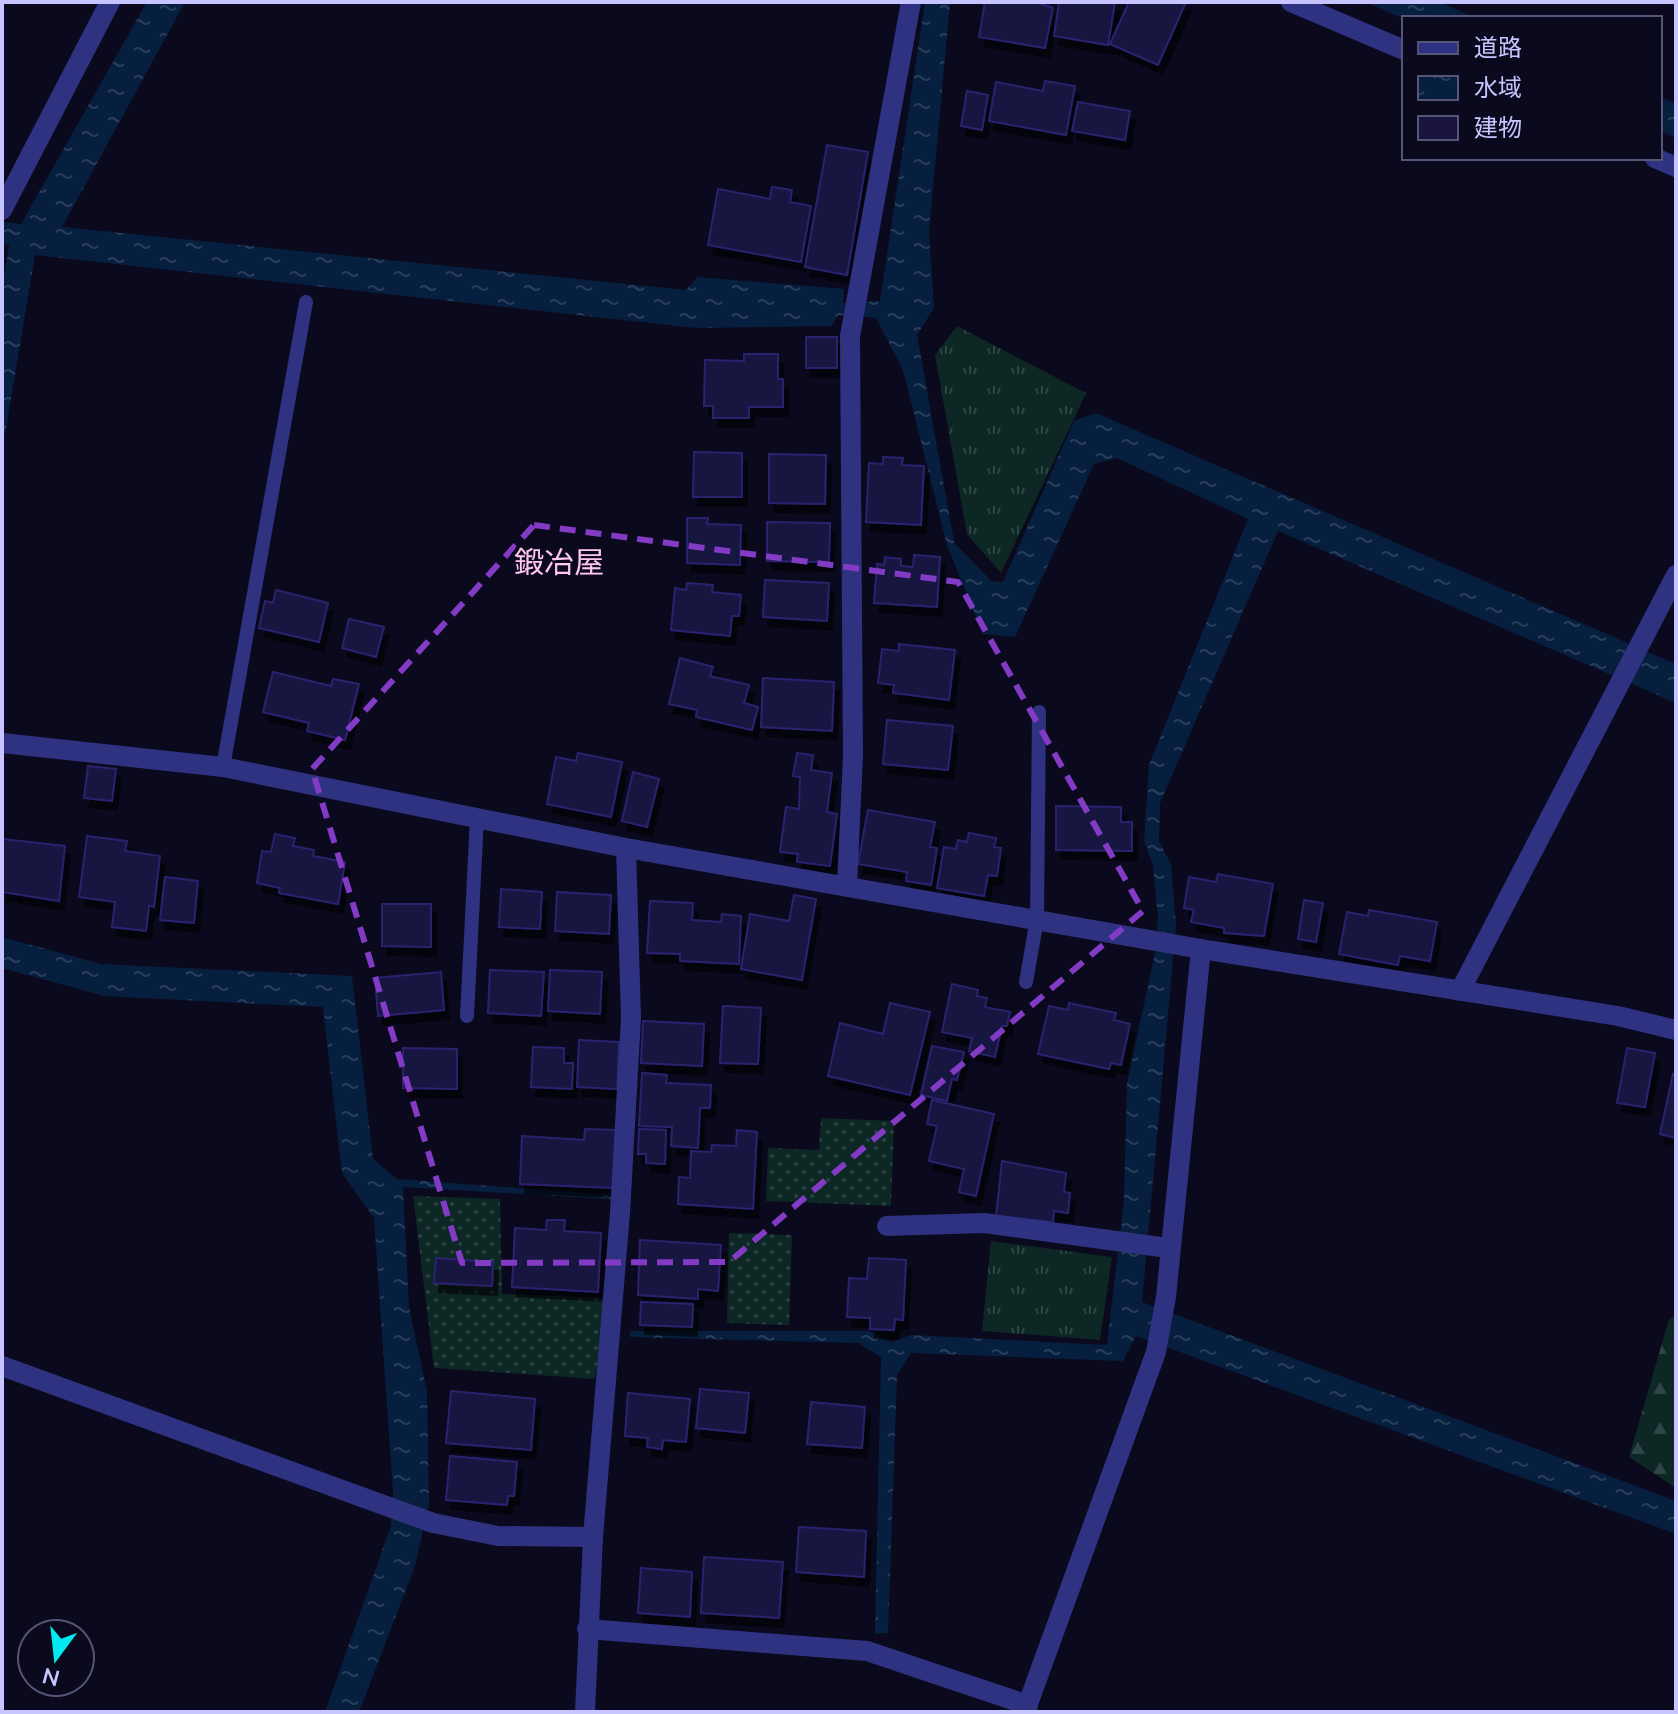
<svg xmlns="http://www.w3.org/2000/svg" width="1678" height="1714" viewBox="0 0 1678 1714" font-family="Mulish,'Noto Sans JP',sans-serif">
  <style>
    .grass { fill: url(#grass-tufts) }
    .forest { fill: url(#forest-firs) }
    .garden { fill: url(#garden-dots) }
    .water { fill: url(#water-ripples) }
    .building { fill: #19133f; stroke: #2c236e; stroke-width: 2; filter: url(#shadow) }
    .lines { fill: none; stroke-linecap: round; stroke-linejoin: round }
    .service { stroke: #2f3281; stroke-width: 14 }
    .minor { stroke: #2f3281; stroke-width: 20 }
    .marked { fill: none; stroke: #833bc5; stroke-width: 6; stroke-dasharray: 16 10; stroke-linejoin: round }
    .labels { text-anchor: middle; stroke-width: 8; stroke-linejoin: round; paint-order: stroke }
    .neighbourhood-label { font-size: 30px; fill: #ffc7ef; stroke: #0b091d }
  </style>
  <defs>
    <pattern id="grass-tufts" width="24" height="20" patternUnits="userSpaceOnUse" patternTransform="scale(2)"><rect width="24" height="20" fill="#0c2724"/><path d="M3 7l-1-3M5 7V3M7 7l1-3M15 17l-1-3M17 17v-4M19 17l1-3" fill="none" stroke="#2e4545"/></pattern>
    <pattern id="forest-firs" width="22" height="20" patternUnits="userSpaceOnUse" patternTransform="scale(2)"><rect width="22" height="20" fill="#0c2724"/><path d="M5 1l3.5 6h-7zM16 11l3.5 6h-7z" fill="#2e4545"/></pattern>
    <pattern id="garden-dots" width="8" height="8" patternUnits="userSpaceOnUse" patternTransform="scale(2)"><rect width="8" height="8" fill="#0c2724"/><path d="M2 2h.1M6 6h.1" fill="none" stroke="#2e4545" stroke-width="1.8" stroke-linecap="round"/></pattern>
    <pattern id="water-ripples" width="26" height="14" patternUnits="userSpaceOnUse" patternTransform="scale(2)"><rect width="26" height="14" fill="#061f3f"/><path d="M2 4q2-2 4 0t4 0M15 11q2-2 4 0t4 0" fill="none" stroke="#293e5c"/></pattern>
    <filter id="shadow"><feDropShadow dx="5" dy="9" stdDeviation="0" flood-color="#0009"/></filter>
  </defs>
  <rect width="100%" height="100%" fill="#0b091d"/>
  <!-- grass -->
  <g class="grass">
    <polygon points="957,326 1086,393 1001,573 967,534 935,355"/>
    <polygon points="991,1241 1112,1257 1100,1340 982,1331"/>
  </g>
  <!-- forest -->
  <polygon class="forest" points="1676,1316 1676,1488 1629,1457 1669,1319"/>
  <!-- garden -->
  <g class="garden">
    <polygon points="821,1118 894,1121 891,1206 766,1201 768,1148 819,1150"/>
    <polygon points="413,1196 500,1199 502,1294 606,1298 595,1379 434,1368"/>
    <polygon points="729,1233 792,1235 789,1325 727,1323"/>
  </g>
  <!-- water -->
  <g class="water">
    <polygon points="147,2 185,2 62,227 686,290 698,277 844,289 843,303 880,301 925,2 950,2 929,232 934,308 917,335 954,542 991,581 1003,582 1074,421 1096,413 1676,664 1676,703 1278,531 1160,803 1159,841 1171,864 1176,926 1142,1302 1676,1501 1676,1534 1136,1336 1123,1361 911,1353 897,1375 888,1633 875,1634 881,1357 858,1343 630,1337 630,1331 869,1331 891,1342 911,1335 1107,1345 1124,1201 1127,1084 1155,953 1158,918 1153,865 1144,841 1149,765 1248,519 1117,458 1094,464 1015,637 983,634 947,545 903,370 876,318 838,315 832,326 696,328 35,255 2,452 2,290 9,245 2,244 2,222 21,224"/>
    <polygon points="1366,2 1439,2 1476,18 1404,19"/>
    <polygon points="1660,97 1676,104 1676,138 1660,131"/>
    <polygon points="2,937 101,964 352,976 373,1159 397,1179 611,1195 611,1199 403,1187 409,1307 427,1392 429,1504 415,1566 359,1712 325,1712 391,1526 393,1492 374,1218 342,1173 323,1007 104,996 2,968"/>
  </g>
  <!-- building -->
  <g class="building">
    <polygon points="985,2 1036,2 1053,8 1045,48 979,37"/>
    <polygon points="1057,2 1115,2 1108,45 1054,36 1059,3"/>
    <polygon points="1129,2 1186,2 1158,65 1110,44"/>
    <polygon points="1045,81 1075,86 1066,135 989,121 996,82 1043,91"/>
    <polygon points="967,91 988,95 982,130 961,126"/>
    <polygon points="1078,102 1130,111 1125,140 1072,131"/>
    <polygon points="827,145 868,152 847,275 805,267"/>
    <polygon points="772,187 792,190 790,202 811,206 801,262 708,245 718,189 770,199"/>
    <rect x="806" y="337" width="31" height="31"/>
    <polygon points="744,354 778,354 778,379 783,379 783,407 749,407 749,418 713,418 713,406 704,406 705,360 744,361"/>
    <polygon points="694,452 742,453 742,497 693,497"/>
    <polygon points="769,454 826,455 825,504 769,503"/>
    <polygon points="883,457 903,458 902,465 924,466 921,525 866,522 869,463 883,464"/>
    <polygon points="687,518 708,518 707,524 741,525 740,565 687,563"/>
    <polygon points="767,522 830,523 829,562 767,561"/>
    <polygon points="914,555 940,557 937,607 874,603 877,564 884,565 885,557 901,559 901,566 913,567"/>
    <polygon points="765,580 829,583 827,621 763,617"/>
    <polygon points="687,583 713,585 712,592 741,595 739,616 732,616 730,636 671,630 675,588 686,590"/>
    <polygon points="276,590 328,603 319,642 259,628 265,601 273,603"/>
    <polygon points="349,619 384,627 376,657 342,648"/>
    <polygon points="899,644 955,650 949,700 893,693 894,685 878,683 882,649 899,651"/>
    <polygon points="680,658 713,667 710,676 749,685 744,703 758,707 752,730 696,717 697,710 669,704"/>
    <polygon points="273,672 331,686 333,679 359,684 345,740 307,731 309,723 263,712"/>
    <polygon points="763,678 834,682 832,731 761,727"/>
    <polygon points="887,720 953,726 948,770 883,764"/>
    <polygon points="578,753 622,762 611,817 547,804 556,757 576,761"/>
    <polygon points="797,753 813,755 811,770 832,773 827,812 837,814 830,866 797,862 798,854 780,852 786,807 799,809 800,777 793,776"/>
    <polygon points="88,766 116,769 112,801 84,798"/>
    <polygon points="633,772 659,779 647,827 622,821"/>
    <polygon points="1056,806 1121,807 1121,822 1132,822 1132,851 1056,850"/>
    <polygon points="868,810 935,822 930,847 937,848 931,885 906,881 907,872 858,864"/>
    <polygon points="969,833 996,838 994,847 1001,848 997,876 988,875 984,896 937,888 944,847 956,849 958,840 967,842"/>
    <polygon points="275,834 295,838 293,846 314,850 313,856 345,862 338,904 279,893 280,888 257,883 262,851 271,852"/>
    <polygon points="87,836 127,841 125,851 160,856 154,907 149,906 146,931 112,927 115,902 79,897"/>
    <polygon points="2,839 65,846 59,901 2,892"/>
    <polygon points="1218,874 1273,884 1264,936 1224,933 1224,928 1191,922 1194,910 1184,908 1189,877 1216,882"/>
    <polygon points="165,877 198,881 194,923 160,920"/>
    <polygon points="501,889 542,892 540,929 499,927"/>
    <polygon points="557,892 611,895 609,934 555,931"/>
    <polygon points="794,895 816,899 802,980 741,969 750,914 789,921"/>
    <polygon points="1304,900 1323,903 1316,942 1298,939"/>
    <polygon points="650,901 693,903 692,920 721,922 722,914 741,916 739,964 680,961 680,954 647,953"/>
    <polygon points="382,904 431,904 431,947 382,946"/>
    <polygon points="1369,910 1437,922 1430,961 1400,956 1398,965 1339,954 1347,912 1368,916"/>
    <polygon points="490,970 544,972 541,1016 488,1013"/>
    <polygon points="550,970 602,972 600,1014 548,1011"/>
    <polygon points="441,972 444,1010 378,1016 375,978"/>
    <polygon points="952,984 978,990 977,996 987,998 985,1007 1010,1012 1007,1026 1002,1026 995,1057 969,1051 972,1038 942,1032"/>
    <polygon points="890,1003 930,1012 910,1095 828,1076 840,1023 883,1034"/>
    <polygon points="1069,1003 1116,1013 1114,1020 1130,1024 1121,1065 1111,1063 1109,1069 1038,1054 1049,1006 1068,1010"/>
    <polygon points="723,1006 761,1008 758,1064 720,1063"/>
    <polygon points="643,1021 704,1024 702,1066 641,1063"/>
    <polygon points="579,1040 619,1042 617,1089 577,1087"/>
    <polygon points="932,1046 964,1052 957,1080 952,1079 947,1101 921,1095"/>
    <polygon points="533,1047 564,1048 564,1063 573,1063 572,1089 531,1087"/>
    <polygon points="403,1048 457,1049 457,1089 403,1088"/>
    <polygon points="1627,1048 1655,1053 1645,1107 1617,1103"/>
    <polygon points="642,1073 667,1075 666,1083 711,1085 710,1108 700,1108 698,1148 671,1146 672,1127 639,1126"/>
    <polygon points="1673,1074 1676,1075 1676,1138 1660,1134"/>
    <polygon points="932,1100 994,1114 976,1196 959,1192 964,1169 929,1161 937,1126 927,1124"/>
    <polygon points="585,1129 616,1130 613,1188 520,1184 522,1136 584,1140"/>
    <polygon points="639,1129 666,1130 665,1164 646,1163 646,1154 638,1154"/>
    <polygon points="737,1130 757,1132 753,1209 678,1204 679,1177 690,1178 691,1151 711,1152 712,1145 736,1146"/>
    <polygon points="1002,1161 1066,1173 1064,1192 1070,1193 1068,1213 1054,1211 1053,1222 996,1216"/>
    <polygon points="547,1220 565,1220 564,1231 601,1233 598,1292 512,1287 515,1228 546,1230"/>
    <polygon points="640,1240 721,1245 718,1291 698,1289 698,1299 638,1295"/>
    <polygon points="436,1258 493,1262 492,1286 434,1283"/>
    <polygon points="869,1258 906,1260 903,1320 895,1319 894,1330 870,1329 870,1318 847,1317 849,1278 867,1279"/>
    <polygon points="641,1302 693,1304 692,1327 640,1325"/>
    <polygon points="700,1389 749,1393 745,1433 696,1428"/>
    <polygon points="451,1391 535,1399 531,1450 446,1443"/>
    <polygon points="628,1393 690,1399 686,1442 663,1440 662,1449 647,1447 648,1438 625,1436"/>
    <polygon points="811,1402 865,1407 862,1448 807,1444"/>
    <polygon points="450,1456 517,1462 514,1496 508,1496 507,1505 446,1500"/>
    <polygon points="799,1527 866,1531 864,1577 796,1572"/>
    <polygon points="704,1557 783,1562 779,1618 701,1613"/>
    <polygon points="641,1568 692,1572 690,1617 638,1613"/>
  </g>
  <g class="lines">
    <!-- service -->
    <g class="service">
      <polyline points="223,767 306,302"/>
      <polyline points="1026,982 1037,919 1039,712"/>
      <polyline points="467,1016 477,818"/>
    </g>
    <!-- minor -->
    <g class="minor">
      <polyline points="1291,2 1404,50"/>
      <polyline points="1655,158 1676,167"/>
      <polyline points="2,210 110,2"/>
      <polyline points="2,743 223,767 626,848 1201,949 1618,1016 1676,1030"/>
      <polyline points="847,886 853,756 850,336 911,2"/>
      <polyline points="1460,991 1676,575"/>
      <polyline points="887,1226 984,1223 1168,1248"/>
      <polyline points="2,1366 433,1523 498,1536 593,1537"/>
      <polyline points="587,1629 867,1651 1028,1705"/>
      <polyline points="585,1712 593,1537 620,1213 631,1018 626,848"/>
      <polyline points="1025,1712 1156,1352 1166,1297 1201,949"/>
    </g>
  </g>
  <!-- marked area -->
  <path class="marked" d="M534,525L958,582L1143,911L729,1262L462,1263L312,769Z"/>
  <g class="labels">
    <!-- neighbourhood labels -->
    <g class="neighbourhood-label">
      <text x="559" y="573">鍛冶屋</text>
    </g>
  </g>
  <!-- border -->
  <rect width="1678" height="1714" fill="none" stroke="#c7c5ff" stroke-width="8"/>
  <!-- legend -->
  <rect x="1402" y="16" width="260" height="144" fill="#0b091d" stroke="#565477" stroke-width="2"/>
  <rect x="1418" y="42" width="40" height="12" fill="#2f3281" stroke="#565477" stroke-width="2"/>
  <text x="1474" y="56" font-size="24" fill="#c7c5ff">道路</text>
  <rect x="1418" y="76" width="40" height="24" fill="url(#water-ripples)" stroke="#565477" stroke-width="2"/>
  <text x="1474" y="96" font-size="24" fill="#c7c5ff">水域</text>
  <rect x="1418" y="116" width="40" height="24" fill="#19133f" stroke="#565477" stroke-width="2"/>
  <text x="1474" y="136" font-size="24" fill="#c7c5ff">建物</text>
  <!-- north arrow -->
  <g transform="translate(56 1658) rotate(195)"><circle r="38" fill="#0b091d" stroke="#565477" stroke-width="2"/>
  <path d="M0-6L14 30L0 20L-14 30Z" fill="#00eaf0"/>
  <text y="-12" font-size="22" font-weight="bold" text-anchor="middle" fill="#c7c5ff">N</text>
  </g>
</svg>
